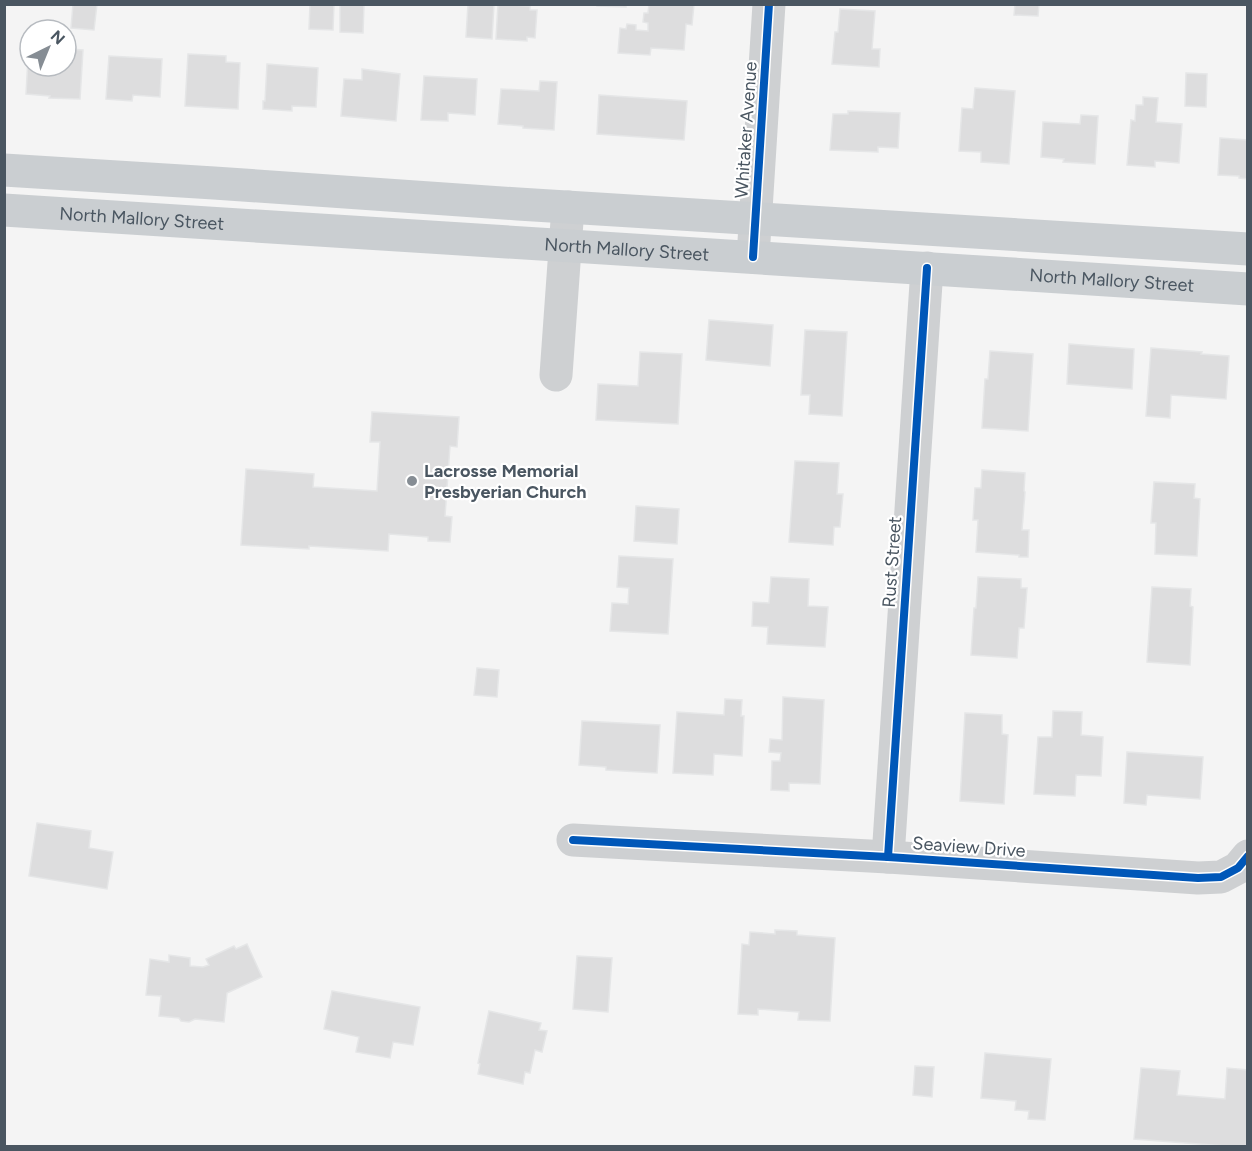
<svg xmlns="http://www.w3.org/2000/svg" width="1252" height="1151" viewBox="0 0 1252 1151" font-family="Figtree,sans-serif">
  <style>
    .building { fill: #ddddde; stroke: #e5e6e7; stroke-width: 1.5 }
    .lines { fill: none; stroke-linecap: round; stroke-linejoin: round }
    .minor { stroke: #ced0d2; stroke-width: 33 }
    .major { stroke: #caced1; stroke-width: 33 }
    .cycleway-casing { stroke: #fff; stroke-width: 11 }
    .cycleway { stroke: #0057b8; stroke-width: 8 }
    .poi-dot { fill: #868d94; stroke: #fff; stroke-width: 2 }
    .labels { text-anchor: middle; stroke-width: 4.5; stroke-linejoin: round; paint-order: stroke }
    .street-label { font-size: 18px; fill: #4a5661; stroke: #fff }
    .poi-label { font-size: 18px; font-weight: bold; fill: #4a5661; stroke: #fff; text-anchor: start }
  </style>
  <rect width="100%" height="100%" fill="#f4f4f4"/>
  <!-- building -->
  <g class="building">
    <polygon points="73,4 97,4 94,30 71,28"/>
    <polygon points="310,4 334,4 333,30 309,29"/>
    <polygon points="468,4 494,4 492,39 466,37"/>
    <polygon points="498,4 530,6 530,10 537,10 535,38 527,37 527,41 496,39"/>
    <polygon points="597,4 626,4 626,7 597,6"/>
    <polygon points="649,4 694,4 692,25 686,24 684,50 651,48 650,55 618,53 620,28 626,29 627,24 636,25 636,30 648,31 648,23 643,22 644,13 648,13"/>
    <polygon points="1015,4 1039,4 1038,16 1014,15"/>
    <polygon points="340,5 364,5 363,33 340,32"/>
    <polygon points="840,9 875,11 872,49 880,49 879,67 832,64 835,32 838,32"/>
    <polygon points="29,40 30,66 66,66 66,44 71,45 71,49 83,50 80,99 49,98 50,96 26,94"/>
    <polygon points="188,54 226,56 226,62 240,63 238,109 185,106"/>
    <polygon points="109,56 162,59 160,97 133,95 132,101 106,99"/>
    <polygon points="267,64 318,68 316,107 292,106 292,111 263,109 263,101 265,101"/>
    <polygon points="362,69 400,74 396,121 341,116 344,79 362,80"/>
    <polygon points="1186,73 1207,74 1206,107 1185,106"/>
    <polygon points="424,76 477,79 475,115 448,113 448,121 421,120"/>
    <polygon points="540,81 557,82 554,130 523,128 523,126 498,124 501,89 539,91"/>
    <polygon points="975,88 1015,91 1009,164 981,162 981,152 959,151 962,108 973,109"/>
    <polygon points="599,95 687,101 684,140 597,134"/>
    <polygon points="1143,97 1158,98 1156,122 1182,124 1179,163 1155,161 1155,167 1127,165 1131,120 1135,121 1136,105 1143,105"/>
    <polygon points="848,111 900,113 898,148 878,147 878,152 830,150 833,114 848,114"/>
    <polygon points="1081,115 1098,116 1095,164 1063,162 1064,159 1041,157 1043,122 1080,124"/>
    <polygon points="1220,138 1248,140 1248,179 1239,178 1239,176 1218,175"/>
    <polygon points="709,320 773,325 770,366 706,360"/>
    <polygon points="805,330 847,332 842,416 809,414 810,395 801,395"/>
    <polygon points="1069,344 1134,349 1132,389 1067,384"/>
    <polygon points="1151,348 1202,352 1201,354 1229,356 1226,399 1171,395 1170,418 1146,416"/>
    <polygon points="990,351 1033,354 1028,431 982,428 985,379 988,379"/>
    <polygon points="640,352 682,354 678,424 596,420 598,384 638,386"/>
    <polygon points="372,412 459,417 457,447 450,446 445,516 452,517 450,542 428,541 428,537 389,534 388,551 309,546 309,549 241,545 246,469 314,474 313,487 377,491 380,442 370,442"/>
    <polygon points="795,461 839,463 837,494 843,494 840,527 834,527 833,545 789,542"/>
    <polygon points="982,470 1025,473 1024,491 1025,492 1022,530 1029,530 1028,557 1019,557 1019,555 976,552 978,520 973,520 975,488 981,488"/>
    <polygon points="1154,482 1195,484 1194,498 1200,499 1197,556 1155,554 1156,523 1151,523"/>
    <polygon points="636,506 679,509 677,544 634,541"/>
    <polygon points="619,556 673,559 668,634 610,631 612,603 628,604 629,588 617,587"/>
    <polygon points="771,577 809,579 808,606 828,607 825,647 767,644 768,627 752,626 753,602 769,603"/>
    <polygon points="978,577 1021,579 1021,588 1027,588 1024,628 1019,628 1017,658 971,655 974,608 976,608"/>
    <polygon points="1152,587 1191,589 1190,606 1193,607 1190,665 1147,662"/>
    <polygon points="477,668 499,670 497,697 474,695"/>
    <polygon points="783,697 824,700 820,784 789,783 789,791 771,790 772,761 780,761 781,753 769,752 770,739 782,740"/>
    <polygon points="725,699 742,700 741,716 744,716 742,756 714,754 713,775 673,773 677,712 724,715"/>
    <polygon points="1053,711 1082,712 1081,735 1103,737 1101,776 1076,775 1075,796 1034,794 1038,737 1052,737"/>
    <polygon points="965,713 1002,715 1002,734 1008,735 1004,804 960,801"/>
    <polygon points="582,721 660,725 657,773 606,770 606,767 579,765"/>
    <polygon points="1127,752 1203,757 1200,799 1147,795 1146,805 1124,803"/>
    <polygon points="37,823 91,831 89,848 113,852 107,889 29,876"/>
    <polygon points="775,930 797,931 797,935 835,938 830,1021 798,1020 799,1012 758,1009 758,1015 738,1014 742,944 749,945 750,932 775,934"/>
    <polygon points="247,944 262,977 227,993 224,1022 195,1019 189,1022 181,1021 179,1018 159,1016 161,996 146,995 150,959 169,962 169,955 190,958 190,966 203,967 209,965 206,959 234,946 236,949"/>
    <polygon points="577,956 612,958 608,1012 573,1009"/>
    <polygon points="332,991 420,1007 413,1045 393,1042 390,1058 356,1052 359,1037 324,1029"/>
    <polygon points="489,1011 541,1023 539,1030 547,1031 542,1052 535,1050 530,1073 525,1072 523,1084 478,1074 480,1064 478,1063"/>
    <polygon points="985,1053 1051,1059 1045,1120 1028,1119 1029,1111 1015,1110 1016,1101 981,1098"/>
    <polygon points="915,1066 934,1067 932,1097 913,1095"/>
    <polygon points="1141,1068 1180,1071 1177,1095 1225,1099 1227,1068 1248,1070 1248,1146 1225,1146 1134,1139"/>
  </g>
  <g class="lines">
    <!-- minor -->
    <g class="minor">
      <polyline points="753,257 769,4"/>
      <polyline points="556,375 568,207"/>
      <polyline points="573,840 888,857 1198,878 1221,877 1238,868 1248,856"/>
      <polyline points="888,857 927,268"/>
    </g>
    <!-- major -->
    <g class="major">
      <polyline points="4,170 214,183 518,204 1248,249"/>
      <path id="s1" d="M4,210L1248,289"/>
    </g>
    <!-- cycleway casing -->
    <g class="cycleway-casing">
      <g id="cycleway">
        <polyline points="753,257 769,4"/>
        <polyline points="573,840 888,857 1198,878 1221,877 1238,868 1248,856"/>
        <polyline points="888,857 927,268"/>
      </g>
    </g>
    <!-- cycleway -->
    <use href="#cycleway" class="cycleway"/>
  </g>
  <!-- markers -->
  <circle class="poi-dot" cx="412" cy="481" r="6"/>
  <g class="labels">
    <!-- street labels -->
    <g class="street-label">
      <text transform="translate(746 130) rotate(-86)" y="6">Whitaker Avenue</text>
      <text dy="6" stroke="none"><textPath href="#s1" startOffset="138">North Mallory Street</textPath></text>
      <text dy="6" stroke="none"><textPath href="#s1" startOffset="624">North Mallory Street</textPath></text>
      <text dy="6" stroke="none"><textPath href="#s1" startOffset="1110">North Mallory Street</textPath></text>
      <text transform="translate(892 562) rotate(-86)" y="6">Rust Street</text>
      <text transform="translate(969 847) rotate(4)" y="6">Seaview Drive</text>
    </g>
    <!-- poi labels -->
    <g class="poi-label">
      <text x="424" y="477">Lacrosse Memorial<tspan x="424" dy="21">Presbyerian Church</tspan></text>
    </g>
  </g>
  <!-- border -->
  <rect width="1252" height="1151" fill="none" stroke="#4a5661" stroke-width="12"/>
  <!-- north arrow -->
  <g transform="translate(48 48) rotate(43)"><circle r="28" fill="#ffffff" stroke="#b7bbc0" stroke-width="1.5"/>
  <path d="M0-4.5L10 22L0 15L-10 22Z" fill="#868d94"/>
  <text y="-9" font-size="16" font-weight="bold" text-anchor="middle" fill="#4a5661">N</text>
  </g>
</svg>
